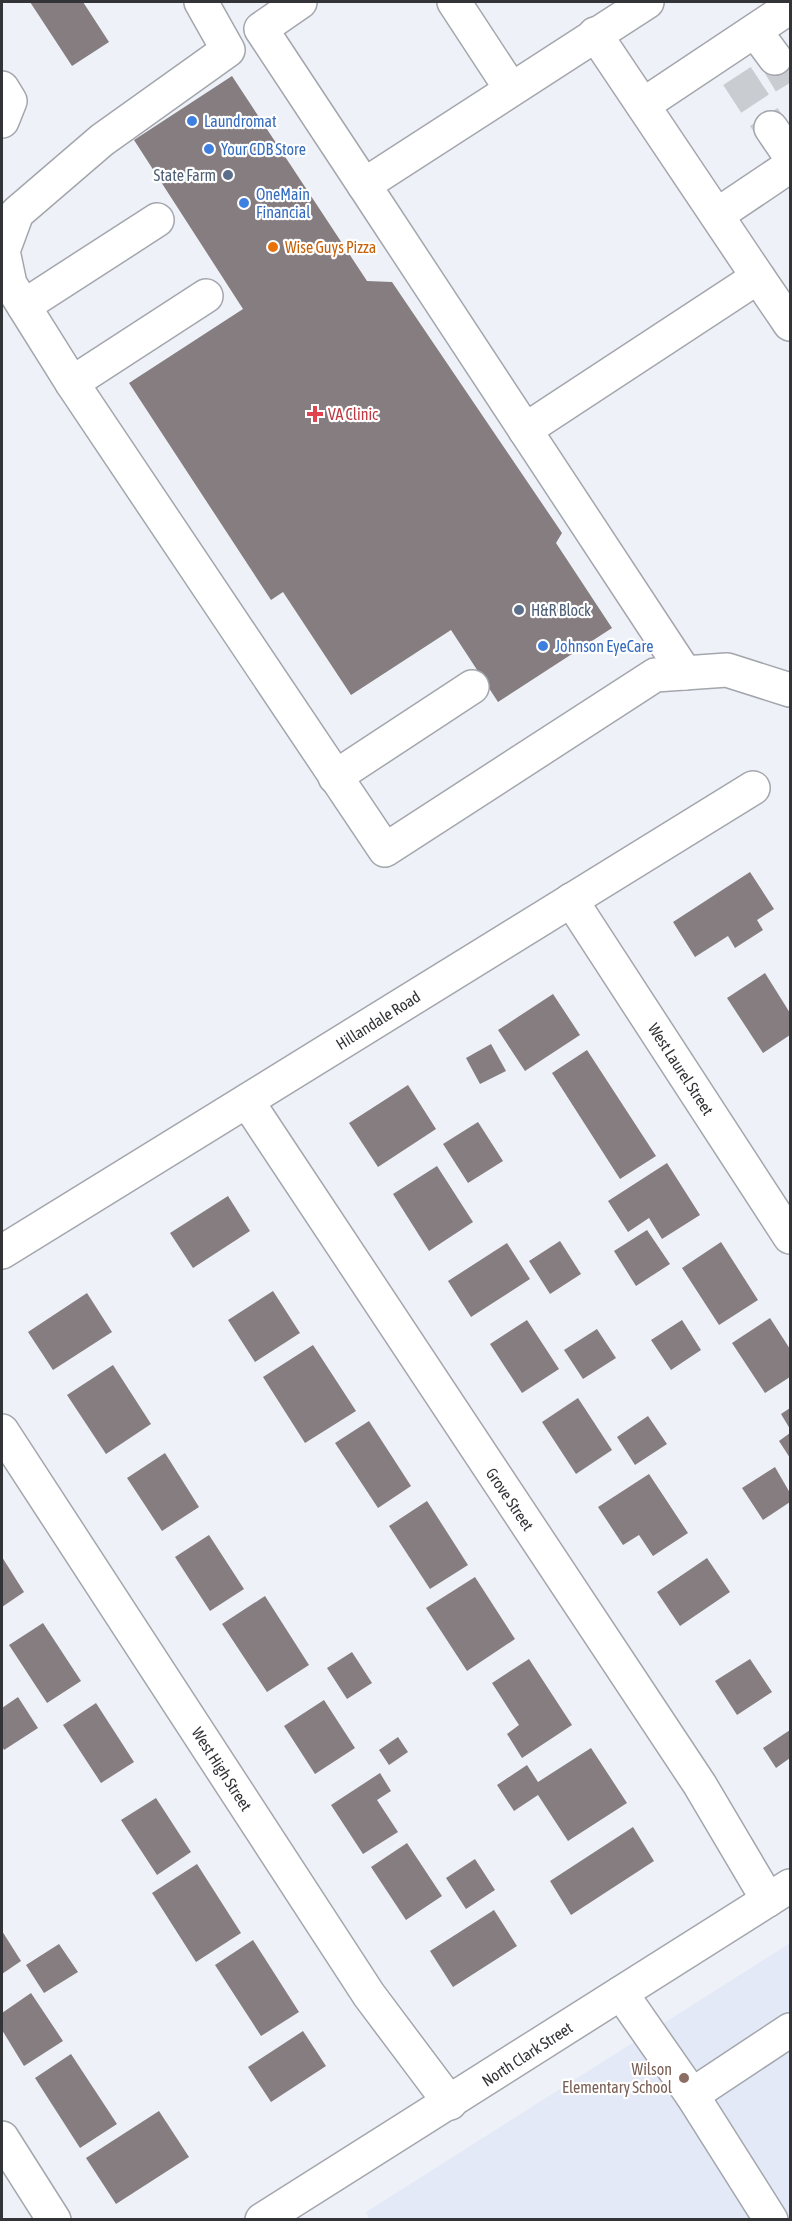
<svg xmlns="http://www.w3.org/2000/svg" width="792" height="2221" viewBox="0 0 792 2221" font-family="'Asap Condensed',sans-serif">
  <style>
    .built { fill: #e3e9f7 }
    .building { fill: #857d7f }
    .lines { fill: none; stroke-linecap: round; stroke-linejoin: round }
    .minor-tunnel { stroke: #c9ccd1; stroke-width: 33; stroke-dasharray: 33 16; stroke-linecap: butt }
    .minor-casing { stroke: #a3a6ac; stroke-width: 36 }
    .minor { stroke: #fff; stroke-width: 33 }
    .shop-dot { fill: #3f7fe0; stroke: #fff; stroke-width: 2 }
    .service-dot { fill: #5c6f8a; stroke: #fff; stroke-width: 2 }
    .food-dot { fill: #e8710a; stroke: #fff; stroke-width: 2 }
    .health-dot { fill: #e0444e; stroke: #fff; stroke-width: 2 }
    .education-dot { fill: #8d6e63; stroke: #fff; stroke-width: 2 }
    .labels { text-anchor: middle; stroke-width: 4.5; stroke-linejoin: round; paint-order: stroke }
    .shop-label { font-size: 16px; fill: #366cbe; stroke: #fff; text-anchor: start }
    .service-label { font-size: 16px; fill: #4e5e75; stroke: #fff; text-anchor: end }
    .food-label { font-size: 16px; fill: #c56008; stroke: #fff; text-anchor: start }
    .health-label { font-size: 16px; fill: #be3a42; stroke: #fff; text-anchor: start }
    .street-label { font-size: 16px; fill: #333437; stroke: #fff }
    .education-label { font-size: 16px; fill: #785e54; stroke: #fff; text-anchor: end }
  </style>
  <rect width="100%" height="100%" fill="#eef2f8"/>
  <!-- built -->
  <polygon class="built" points="790,1943 790,2219 370,2220 366,2212"/>
  <!-- building -->
  <g class="building">
    <polygon points="30,2 83,2 109,42 72,66"/>
    <polygon points="232,76 367,281 392,282 562,533 556,543 612,628 498,702 451,630 351,695 283,592 271,600 129,383 243,309 134,140"/>
    <polygon points="750,872 774,909 757,920 763,930 735,948 728,936 695,957 673,922"/>
    <polygon points="765,973 790,1013 790,1035 763,1053 727,998"/>
    <polygon points="553,994 580,1035 525,1071 498,1030"/>
    <polygon points="491,1044 506,1071 480,1084 466,1058"/>
    <polygon points="587,1050 656,1156 620,1179 552,1073"/>
    <polygon points="408,1085 436,1129 378,1167 349,1123"/>
    <polygon points="478,1122 503,1161 468,1183 443,1144"/>
    <polygon points="667,1163 700,1215 662,1239 649,1218 628,1232 608,1201"/>
    <polygon points="437,1166 473,1222 429,1251 393,1194"/>
    <polygon points="228,1196 250,1231 193,1268 170,1233"/>
    <polygon points="647,1230 670,1264 636,1286 614,1251"/>
    <polygon points="560,1241 581,1274 550,1294 529,1261"/>
    <polygon points="721,1242 758,1300 719,1325 682,1268"/>
    <polygon points="507,1243 530,1279 471,1317 448,1281"/>
    <polygon points="273,1291 300,1333 255,1362 228,1320"/>
    <polygon points="87,1293 112,1332 53,1370 28,1332"/>
    <polygon points="770,1318 790,1349 790,1377 765,1393 732,1343"/>
    <polygon points="527,1320 559,1369 522,1393 490,1344"/>
    <polygon points="682,1320 701,1350 671,1370 651,1340"/>
    <polygon points="597,1329 616,1358 583,1379 564,1350"/>
    <polygon points="313,1345 356,1411 305,1443 263,1377"/>
    <polygon points="113,1365 151,1424 106,1454 67,1395"/>
    <polygon points="578,1398 612,1450 576,1474 542,1422"/>
    <polygon points="790,1408 790,1429 781,1414"/>
    <polygon points="648,1416 667,1444 635,1465 617,1437"/>
    <polygon points="369,1421 411,1486 378,1508 335,1443"/>
    <polygon points="790,1433 790,1458 779,1441"/>
    <polygon points="165,1453 199,1507 162,1531 127,1478"/>
    <polygon points="775,1467 790,1493 790,1502 763,1520 742,1488"/>
    <polygon points="649,1474 688,1533 653,1556 639,1535 623,1545 598,1507"/>
    <polygon points="427,1501 468,1565 430,1589 389,1526"/>
    <polygon points="209,1535 244,1589 210,1611 175,1557"/>
    <polygon points="2,1557 24,1592 2,1607"/>
    <polygon points="707,1558 730,1592 680,1626 657,1592"/>
    <polygon points="475,1577 515,1639 467,1671 426,1608"/>
    <polygon points="265,1596 309,1665 267,1692 222,1624"/>
    <polygon points="43,1623 81,1681 47,1703 9,1645"/>
    <polygon points="352,1652 372,1683 347,1699 327,1668"/>
    <polygon points="529,1659 572,1725 522,1758 507,1734 519,1725 492,1683"/>
    <polygon points="750,1659 772,1692 737,1715 715,1681"/>
    <polygon points="18,1697 38,1728 4,1750 2,1746 2,1708"/>
    <polygon points="324,1700 355,1748 315,1774 284,1726"/>
    <polygon points="96,1703 134,1762 101,1783 63,1725"/>
    <polygon points="790,1730 790,1758 776,1768 763,1748"/>
    <polygon points="398,1737 408,1752 389,1765 379,1750"/>
    <polygon points="591,1748 627,1803 568,1841 538,1795 514,1811 497,1785 527,1765 538,1782"/>
    <polygon points="380,1773 391,1791 377,1800 398,1832 363,1854 331,1805"/>
    <polygon points="156,1798 191,1852 157,1875 121,1820"/>
    <polygon points="633,1827 654,1861 571,1915 550,1881"/>
    <polygon points="407,1843 442,1896 406,1920 371,1867"/>
    <polygon points="475,1859 495,1890 466,1909 446,1878"/>
    <polygon points="197,1864 241,1933 196,1962 152,1893"/>
    <polygon points="494,1910 517,1946 453,1987 430,1951"/>
    <polygon points="2,1931 21,1961 2,1974"/>
    <polygon points="253,1940 299,2012 261,2036 215,1965"/>
    <polygon points="59,1944 78,1972 44,1993 26,1965"/>
    <polygon points="31,1993 63,2041 24,2066 2,2030 2,2013"/>
    <polygon points="303,2031 326,2066 271,2102 248,2067"/>
    <polygon points="71,2054 117,2124 80,2148 35,2078"/>
    <polygon points="159,2111 189,2157 116,2204 86,2158"/>
  </g>
  <g class="lines">
    <!-- minor-tunnel -->
    <g class="minor-tunnel">
      <polyline points="775,58 790,83"/>
      <polyline points="737,76 771,128"/>
    </g>
    <!-- minor casing -->
    <g class="minor-casing">
      <g id="minor">
        <polyline points="201,2 228,50 102,140 17,213 3,251 10,284 72,383 385,850 655,675 727,670 790,690"/>
        <polyline points="300,2 261,29 364,185"/>
        <polyline points="454,2 511,89"/>
        <polyline points="647,2 364,185 685,673"/>
        <polyline points="755,31 775,58"/>
        <polyline points="2,88 10,101 2,121"/>
        <polyline points="643,105 790,7"/>
        <polyline points="771,128 790,156"/>
        <polyline points="717,215 790,166"/>
        <polyline points="758,277 790,324"/>
        <polyline points="24,306 157,220"/>
        <polyline points="72,383 206,296"/>
        <polyline points="525,430 758,277 595,34"/>
        <polyline points="335,777 472,687"/>
        <polyline points="571,900 790,1237"/>
        <polyline points="247,1101 700,1785 768,1900"/>
        <polyline points="2,1252 753,788"/>
        <polyline points="2,1431 369,1995 450,2103"/>
        <polyline points="621,1993 692,2095 771,2220"/>
        <polyline points="692,2095 790,2030"/>
        <polyline points="2,2138 54,2220"/>
        <polyline points="262,2220 790,1886"/>
      </g>
    </g>
    <!-- minor -->
    <use href="#minor" class="minor"/>
  </g>
  <!-- markers -->
  <g class="shop-dot">
    <circle cx="192" cy="121" r="6"/>
    <circle cx="209" cy="149" r="6"/>
    <circle cx="244" cy="203" r="6"/>
    <circle cx="543" cy="646" r="6"/>
  </g>
  <g class="service-dot">
    <circle cx="228" cy="175" r="6"/>
    <circle cx="519" cy="610" r="6"/>
  </g>
  <circle class="food-dot" cx="273" cy="247" r="6"/>
  <path class="health-dot" d="M312 405h6v6h6v6h-6v6h-6v-6h-6v-6h6z"/>
  <circle class="education-dot" cx="684" cy="2078" r="6"/>
  <g class="labels">
    <!-- shop labels -->
    <g class="shop-label">
      <text x="204" y="127">Laundromat</text>
      <text x="221" y="155">Your CDB Store</text>
      <text x="256" y="200">OneMain<tspan x="256" dy="18">Financial</tspan></text>
      <text x="555" y="652">Johnson EyeCare</text>
    </g>
    <!-- service labels -->
    <g class="service-label">
      <text x="216" y="181">State Farm</text>
      <text x="531" y="616" text-anchor="start">H&amp;R Block</text>
    </g>
    <!-- food labels -->
    <g class="food-label">
      <text x="285" y="253">Wise Guys Pizza</text>
    </g>
    <!-- health labels -->
    <g class="health-label">
      <text x="328" y="420">VA Clinic</text>
    </g>
    <!-- street labels -->
    <g class="street-label">
      <text transform="translate(378 1020) rotate(-32)" y="6">Hillandale Road</text>
      <text transform="translate(681 1069) rotate(57)" y="6">West Laurel Street</text>
      <text transform="translate(510 1499) rotate(56)" y="6">Grove Street</text>
      <text transform="translate(222 1769) rotate(57)" y="6">West High Street</text>
      <text transform="translate(527 2054) rotate(-33)" y="6">North Clark Street</text>
    </g>
    <!-- education labels -->
    <g class="education-label">
      <text x="672" y="2075">Wilson<tspan x="672" dy="18">Elementary School</tspan></text>
    </g>
  </g>
  <!-- border -->
  <rect width="792" height="2221" fill="none" stroke="#333437" stroke-width="6"/>
</svg>
